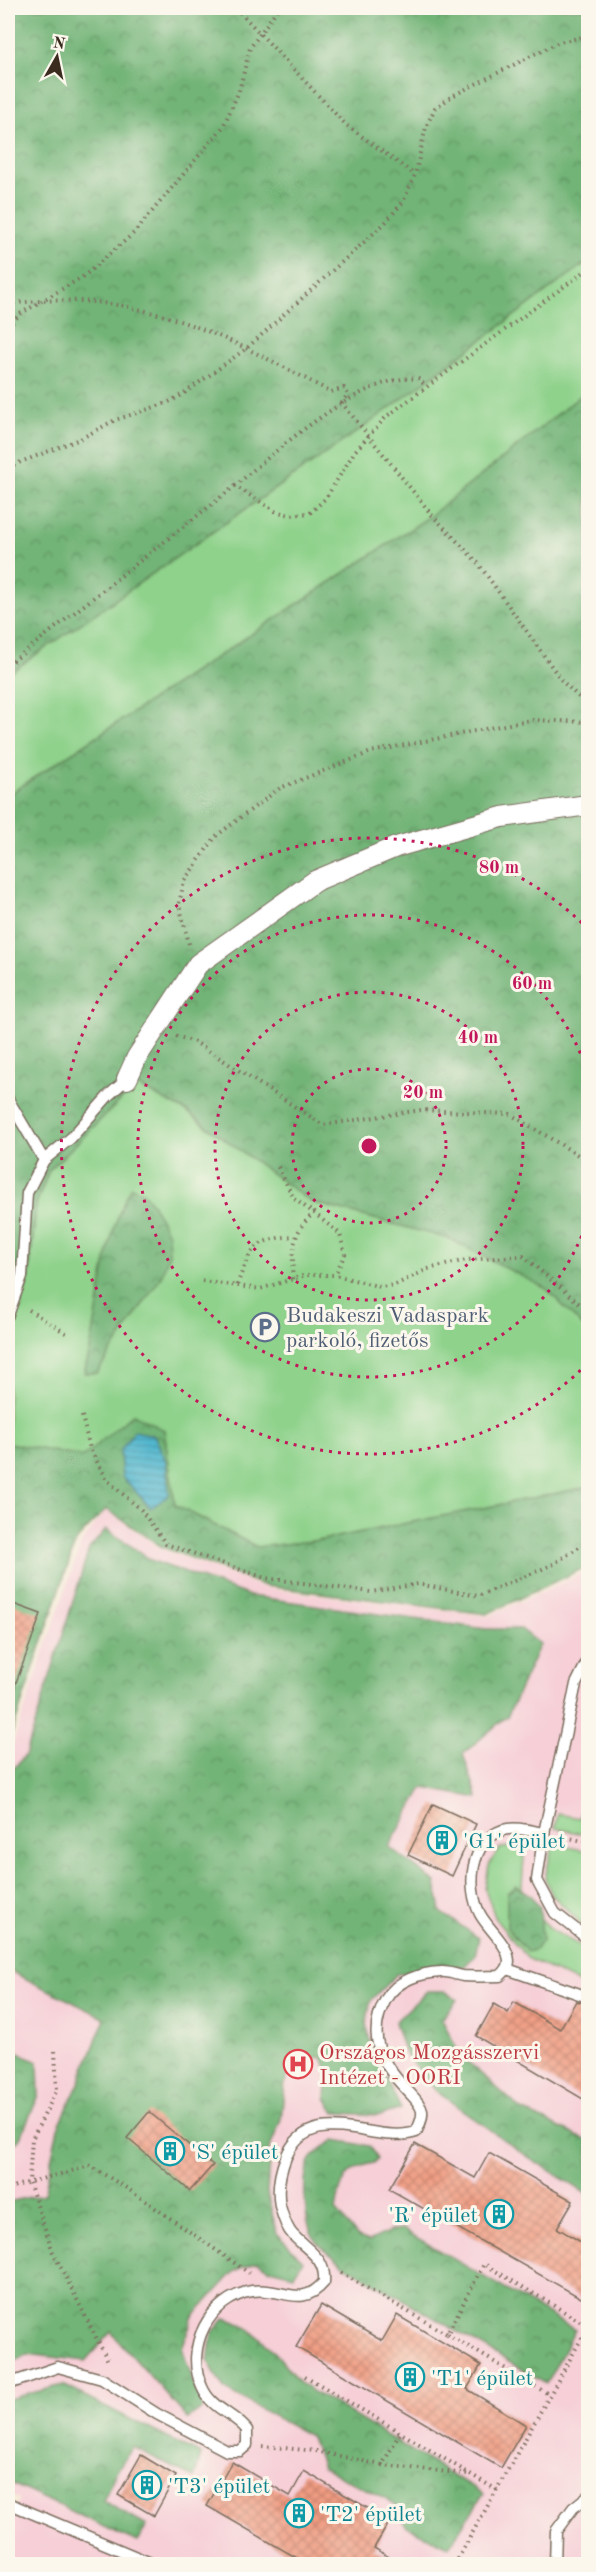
<svg xmlns="http://www.w3.org/2000/svg" width="596" height="2572" viewBox="0 0 596 2572" font-family="'Old Standard TT',serif">
  <style>
    .built { fill: #f6cfd7 }
    .grass { fill: #8ed28b; stroke: #647e54; stroke-width: 1.5 }
    .forest { fill: url(#forest-crowns); stroke: #566f4a; stroke-width: 1.5 }
    .water { fill: url(#water-rules); stroke: #467076; stroke-width: 1.5 }
    .building { fill: url(#building-cross-hatch) }
    .lines { fill: none; stroke-linecap: round; stroke-linejoin: round }
    .service-casing { stroke: #7c6d5e; stroke-width: 13 }
    .minor-casing { stroke: #7c6d5e; stroke-width: 22 }
    .path { stroke: #7c6d5e; stroke-width: 4; stroke-dasharray: 1.5 4.5; stroke-linecap: butt }
    .service { stroke: #fff; stroke-width: 10 }
    .minor { stroke: #fff; stroke-width: 20 }
    .ring { fill: none; stroke: #c2185b; stroke-width: 3; stroke-dasharray: 3 6 }
    .labels { text-anchor: middle; stroke-width: 6; stroke-linejoin: round; paint-order: stroke }
    .service-label { font-size: 22px; fill: #4e5e75; stroke: #fbf7ec; text-anchor: start }
    .culture-label { font-size: 22px; fill: #0d838f; stroke: #fbf7ec; text-anchor: start }
    .health-label { font-size: 22px; fill: #be3a42; stroke: #fbf7ec; text-anchor: start }
    .centre { fill: #c2185b; stroke: #fbf7ec; stroke-width: 3 }
    .ring-label { font-size: 18px; text-anchor: middle; font-weight: bold; fill: #c2185b; stroke: #fbf7ec; stroke-width: 6; stroke-linejoin: round; paint-order: stroke }
  </style>
  <defs>
    <pattern id="forest-crowns" width="20" height="18" patternUnits="userSpaceOnUse" patternTransform="scale(1.5)"><rect width="20" height="18" fill="#72b477"/><path d="M2 6a3 3 0 1 1 6 0M12 15a3 3 0 1 1 6 0" fill="none" stroke="#5f9361"/></pattern>
    <pattern id="water-rules" width="6" height="5" patternUnits="userSpaceOnUse" patternTransform="scale(1.5)"><rect width="6" height="5" fill="#51b7cf"/><path d="M0 2.5h6" fill="none" stroke="#4495a7"/></pattern>
    <pattern id="building-cross-hatch" width="8" height="8" patternUnits="userSpaceOnUse" patternTransform="scale(1.5)"><rect width="8" height="8" fill="#f09c82"/><path d="M0 0l8 8M0 8l8-8" fill="none" stroke="#c47f6a"/></pattern>
  </defs>
  <rect width="100%" height="100%" fill="#fbf7ec"/>
  <filter id="ink" filterUnits="userSpaceOnUse"><feTurbulence type="fractalNoise" baseFrequency=".0167" numOctaves="2"/><feDisplacementMap in="SourceGraphic" scale="12" xChannelSelector="R" yChannelSelector="G"/><feConvolveMatrix kernelMatrix="1 2 1 2 8 2 1 2 1" color-interpolation-filters="sRGB"/></filter>
  <filter id="wash" filterUnits="userSpaceOnUse"><feTurbulence type="fractalNoise" baseFrequency=".008" numOctaves="4" result="noise"/><feDisplacementMap in="SourceGraphic" scale="24" xChannelSelector="R" yChannelSelector="G"/><feGaussianBlur stdDeviation="1.35" result="paint"/><feColorMatrix in="noise" values="0 0 0 0 0 0 0 0 0 0 0 0 0 0 0 0 0 1.4 0 .05"/><feComposite in="paint" operator="in"/></filter>
  <g filter="url(#wash)">
    <rect width="100%" height="100%" fill="#f5ead4"/>
    <!-- built -->
    <polygon class="built" points="106,1510 161,1549 265,1588 489,1616 588,1570 588,2564 8,2564 8,2518 20,2499 8,2493 8,1751 12,1746 81,1543"/>
    <!-- grass -->
    <g class="grass">
      <polygon points="588,261 588,390 429,517 8,795 8,674 368,424"/>
      <polygon points="136,1085 186,1111 311,1202 450,1239 547,1289 588,1332 588,1487 322,1540 257,1547 175,1505 164,1430 84,1458 8,1443 8,1341 29,1278 36,1204 49,1170"/>
      <polygon points="588,1779 588,1835 555,1828 558,1814 580,1818"/>
      <polygon points="553,1844 588,1851 588,1930 552,1895 545,1878"/>
      <polygon points="520,1846 524,1858 521,1899 553,1931 588,1950 588,1988 527,1958 496,1920 485,1889 489,1865 500,1848"/>
    </g>
    <!-- forest -->
    <g class="forest">
      <polygon points="8,8 588,8 588,261 368,424 8,674"/>
      <polygon points="588,390 588,1332 547,1289 450,1239 311,1202 186,1111 136,1085 49,1170 36,1204 29,1278 8,1341 8,795 429,517"/>
      <path d="M131,1187L143,1192L153,1205L168,1234L169,1254L161,1277L97,1373H84C102,1312 100,1243 131,1187Z"/>
      <polygon points="133,1414 164,1430 175,1505 257,1547 322,1540 588,1487 588,1566 487,1614 265,1586 162,1547 106,1509 76,1541 8,1745 8,1443 83,1457"/>
      <polygon points="106,1529 153,1561 250,1596 486,1629 521,1629 540,1644 508,1715 463,1754 478,1798 423,1788 389,1847 436,1883 441,1912 479,1938 475,1955 465,1966 397,1974 371,2000 366,2024 372,2049 401,2109 382,2115 335,2113 326,2098 328,2069 321,2057 291,2062 285,2082 281,2119 270,2148 267,2192 277,2233 303,2261 294,2275 271,2269 257,2261 235,2271 192,2318 182,2349 203,2408 188,2419 111,2332 85,2361 27,2354 8,2366 8,2202 44,2194 58,2128 80,2081 105,2018 8,1970 8,1775 26,1754 89,1549"/>
      <polygon points="516,1886 530,1895 540,1907 542,1940 536,1949 527,1952 507,1928 507,1893"/>
      <polygon points="427,1991 445,1991 457,2000 442,2019 460,2055 522,2110 588,2141 588,2195 519,2151 436,2091 405,2054 395,2022"/>
      <polygon points="8,2048 38,2062 39,2095 19,2140 8,2148"/>
      <path d="M335,2140L369,2146L377,2158L374,2163C345,2168 340,2183 336,2210L358,2237L369,2241L390,2231L404,2230L575,2330L546,2384L343,2264C334,2257 321,2249 315,2239C304,2225 301,2177 310,2161C315,2151 326,2146 335,2140Z"/>
      <path d="M225,2318C256,2326 281,2358 299,2383L484,2494L449,2546L407,2527L395,2504L322,2467L311,2437L224,2389L208,2361L212,2333Z"/>
      <polygon points="63,2385 201,2455 194,2478 133,2447 117,2470 103,2501 147,2526 137,2542 8,2482 8,2399"/>
    </g>
    <!-- water -->
    <polygon class="water" points="134,1431 154,1435 166,1461 169,1495 151,1508 122,1477 120,1451"/>
    <g id="blocks">
      <!-- building -->
      <g class="building">
        <polygon points="8,1602 41,1614 10,1699 8,1698"/>
        <polygon points="433,1804 476,1824 452,1876 408,1855"/>
        <polygon points="576,2001 588,2004 588,2102 476,2036 494,2004 508,2013 514,2002 560,2029"/>
        <polygon points="149,2112 213,2165 190,2191 127,2138"/>
        <polygon points="415,2144 475,2178 489,2153 573,2201 557,2228 588,2246 588,2302 389,2189"/>
        <polygon points="321,2305 382,2341 397,2315 481,2365 467,2389 526,2425 501,2468 296,2347"/>
        <polygon points="141,2455 176,2476 154,2516 118,2495"/>
        <polygon points="232,2462 290,2496 304,2471 390,2521 374,2548 402,2565 309,2565 207,2506"/>
      </g>
    </g>
  </g>
  <g filter="url(#ink)">
    <use href="#blocks" fill-opacity="0" stroke="#7c6d5e" stroke-width="1.5"/>
    <g class="lines">
      <!-- service casing -->
      <g class="service-casing">
        <g id="service">
          <polyline points="8,1099 44,1160"/>
          <polyline points="8,1315 22,1276 27,1193 44,1160 71,1138 109,1095 127,1079"/>
          <polyline points="588,1660 576,1684 544,1833 537,1880 555,1913 588,1939"/>
          <polyline points="507,1969 588,1997"/>
          <path d="M8,2384L58,2367L102,2379L157,2414L227,2451H240L247,2445V2430C234,2413 212,2410 202,2387C184,2348 209,2298 252,2291C281,2286 301,2310 324,2282C326,2258 308,2251 293,2235C287,2229 282,2214 280,2206C277,2190 280,2172 286,2157C312,2099 375,2146 416,2132C419,2126 423,2119 422,2111C420,2102 411,2095 406,2089C380,2062 366,2035 386,1999C397,1980 420,1973 441,1972C448,1971 456,1975 463,1976C475,1977 488,1976 500,1976C505,1972 509,1968 509,1961C508,1944 488,1929 480,1914C466,1887 470,1841 503,1830C515,1826 532,1831 544,1833"/>
          <polyline points="8,2503 153,2564"/>
          <polyline points="555,2564 556,2531 573,2508 588,2496"/>
        </g>
      </g>
      <!-- minor casing -->
      <g class="minor-casing">
        <polyline id="minor" points="127,1079 137,1057 198,964 315,881 396,847 502,817 588,805"/>
      </g>
      <!-- path -->
      <g class="path">
        <polyline points="236,8 346,125 415,175"/>
        <path d="M8,304C137,287 221,334 331,392L344,388L348,394L342,403L432,515L478,563L562,681L588,706"/>
        <polyline points="8,327 20,314 84,276 134,233 223,127 239,91 250,48 278,8"/>
        <polyline points="8,467 80,439 115,420 167,403 182,395 247,348 384,224 403,202 415,175 426,127 435,108 454,95 559,42 588,36"/>
        <path d="M235,486C273,453 365,371 418,379L426,386"/>
        <polyline points="8,665 235,486 275,511 290,515 310,513 326,498 355,451 387,416 588,269"/>
        <polyline points="189,944 179,904 184,881 216,836 280,788 371,752 529,720 588,722"/>
        <polyline points="176,1036 195,1042 323,1125 421,1110 510,1114 588,1161"/>
        <polyline points="278,1167 294,1199 314,1213"/>
        <path d="M292,1279C294,1249 290,1234 314,1213L340,1234L345,1254L335,1275"/>
        <polyline points="202,1281 260,1289 306,1275 335,1275 381,1287 395,1285 428,1269 466,1260 523,1256 588,1311"/>
        <path d="M237,1285C251,1248 253,1239 295,1236"/>
        <polyline points="29,1310 69,1335"/>
        <polyline points="82,1416 90,1449 107,1480 141,1510 166,1544 265,1578 371,1592 418,1584 478,1596 552,1565 588,1541"/>
        <polyline points="560,1836 588,1842"/>
        <polyline points="55,2051 57,2090 32,2139 29,2182 53,2252 108,2361"/>
        <polyline points="8,2188 90,2166 125,2187 249,2273"/>
        <polyline points="341,2273 447,2334 484,2264 588,2326"/>
        <polyline points="447,2334 550,2395"/>
        <polyline points="305,2376 497,2490"/>
        <polyline points="262,2446 316,2451 382,2465 400,2433"/>
        <polyline points="382,2465 468,2474"/>
        <polyline points="455,2564 588,2327"/>
      </g>
      <!-- service -->
      <use href="#service" class="service"/>
      <!-- minor -->
      <use href="#minor" class="minor"/>
    </g>
  </g>
  <!-- distance rings -->
  <g class="ring">
    <circle cx="369" cy="1146" r="77"/>
    <circle cx="369" cy="1146" r="154"/>
    <path d="M588 1219A231 231 0 1 1 588 1073"/>
    <path d="M587 1364A308 308 0 1 1 587 928"/>
  </g>
  <!-- icons -->
  <defs>
    <g id="parking-ring" transform="scale(1.5)"><circle r="9.5" fill="#fbf7ec" stroke="#5c6f8a" stroke-width="1.5"/><path d="M-3.5-5.5H1a3.5 3.5 0 0 1 0 7H-1V5.5H-3.5ZM-1-3.4V-.6H.8a1.4 1.4 0 0 0 0-2.8Z" fill="#5c6f8a"/></g>
    <g id="building-ring" transform="scale(1.5)"><circle r="9.5" fill="#fbf7ec" stroke="#0f9aa8" stroke-width="1.5"/><path d="M-4-6H4V6H1V3H-1V6H-4ZM-2.5-4.3h1.7v1.8h-1.7ZM.8-4.3h1.7v1.8H.8ZM-2.5-1h1.7V.8h-1.7ZM.8-1h1.7V.8H.8Z" fill="#0f9aa8"/></g>
    <g id="hospital-ring" transform="scale(1.5)"><circle r="9.5" fill="#fbf7ec" stroke="#e0444e" stroke-width="1.5"/><path d="M-5-5h3v3.5h4V-5h3V5h-3V1.5h-4V5h-3Z" fill="#e0444e"/></g>
  </defs>
  <g fill-rule="evenodd">
    <use href="#parking-ring" x="265" y="1327"/>
    <use href="#building-ring" x="442" y="1840"/>
    <use href="#hospital-ring" x="298" y="2064"/>
    <use href="#building-ring" x="170" y="2151"/>
    <use href="#building-ring" x="499" y="2214"/>
    <use href="#building-ring" x="410" y="2377"/>
    <use href="#building-ring" x="147" y="2485"/>
    <use href="#building-ring" x="299" y="2513"/>
  </g>
  <g class="labels">
    <!-- service labels -->
    <g class="service-label">
      <text x="286" y="1322">Budakeszi Vadaspark<tspan x="286" dy="25">parkoló, fizetős</tspan></text>
    </g>
    <!-- culture labels -->
    <g class="culture-label">
      <text x="463" y="1848">'G1' épület</text>
      <text x="191" y="2159">'S' épület</text>
      <text x="478" y="2222" text-anchor="end">'R' épület</text>
      <text x="431" y="2385">'T1' épület</text>
      <text x="168" y="2493">'T3' épület</text>
      <text x="320" y="2521">'T2' épület</text>
    </g>
    <!-- health labels -->
    <g class="health-label">
      <text x="319" y="2059">Országos Mozgásszervi<tspan x="319" dy="25">Intézet - OORI</tspan></text>
    </g>
  </g>
  <circle cx="369" cy="1146" r="9" class="centre"/>
  <g class="ring-label">
    <text x="499" y="873">80 m</text>
    <text x="532" y="989">60 m</text>
    <text x="478" y="1043">40 m</text>
    <text x="423" y="1098">20 m</text>
  </g>
  <!-- margin -->
  <rect width="596" height="2572" fill="none" stroke="#fbf7ec" stroke-width="30"/>
  <!-- north arrow -->
  <g transform="translate(57 57) rotate(9)" stroke="#fbf7ec" stroke-width="4.5" paint-order="stroke">
  <path d="M0-4.5L10 22L0 15L-10 22Z" fill="#3b2a1e"/>
  <text y="-9" font-size="16" font-weight="bold" text-anchor="middle" fill="#3b2a1e">N</text>
  </g>
</svg>
